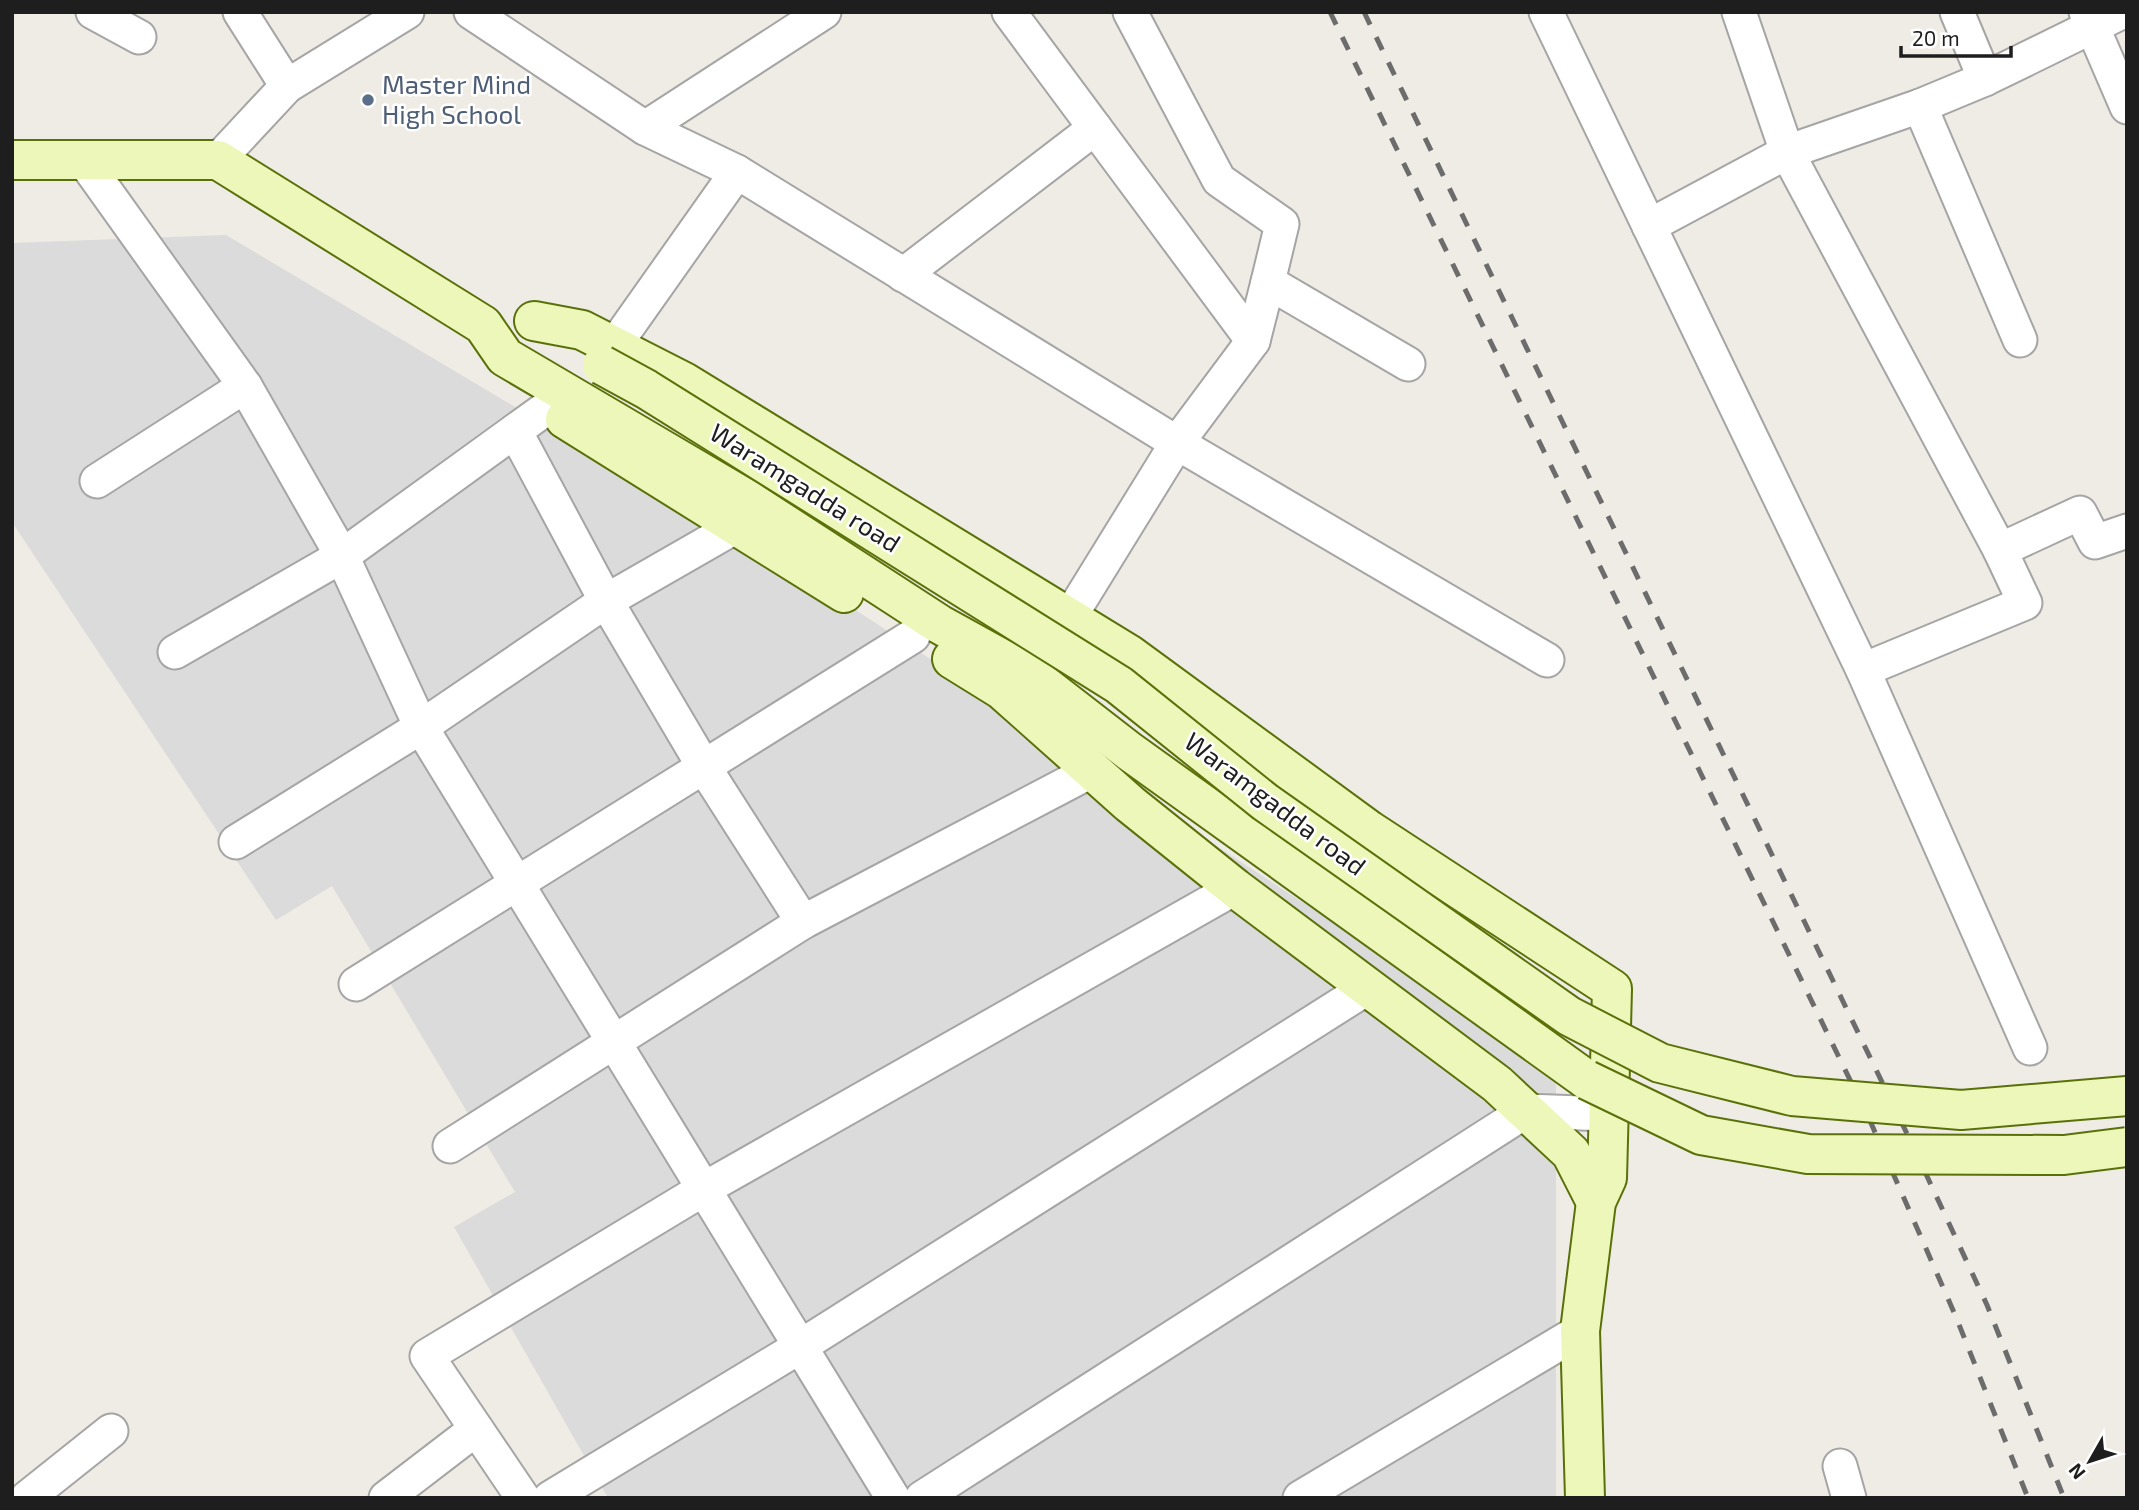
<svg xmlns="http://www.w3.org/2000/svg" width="2139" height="1510" viewBox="0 0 2139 1510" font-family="'Exo 2',sans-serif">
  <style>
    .residential { fill: #dcdbdb }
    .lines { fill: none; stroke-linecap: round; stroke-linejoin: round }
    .street-casing { stroke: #a5a5a5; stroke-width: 37 }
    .secondary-casing { stroke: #5a7109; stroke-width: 42 }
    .street { stroke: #fff; stroke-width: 33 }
    .secondary { stroke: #edf7b9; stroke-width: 38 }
    .rail { stroke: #6c6c6c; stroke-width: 5; stroke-dasharray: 14 14; stroke-linecap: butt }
    .secondary-bridge-casing { stroke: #5a7109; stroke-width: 42; stroke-linecap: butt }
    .secondary-bridge { stroke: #edf7b9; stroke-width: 38 }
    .service-dot { fill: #5c6f8a; stroke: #fff; stroke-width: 2.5 }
    .labels { text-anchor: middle; stroke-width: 5; stroke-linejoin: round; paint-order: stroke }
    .service-label { font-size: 26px; fill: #4e5e75; stroke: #fff; text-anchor: start }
    .street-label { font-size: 26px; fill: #1e1e1e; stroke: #fff }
  </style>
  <rect width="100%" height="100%" fill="#eeece4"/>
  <!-- residential -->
  <polygon class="residential" points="226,235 848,605 1556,1068 1556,1498 608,1498 454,1227 515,1192 332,886 276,920 12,522 12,243"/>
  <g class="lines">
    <!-- street casing -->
    <g class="street-casing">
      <g id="street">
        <polyline points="93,12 139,37"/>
        <polyline points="240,12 287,86"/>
        <polyline points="471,12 645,128 737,172 1177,443 1547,660"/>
        <polyline points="1009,12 1253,341"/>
        <polyline points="1130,12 1219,180 1282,224 1268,282"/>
        <polyline points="1546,12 1863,670 2030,1048"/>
        <polyline points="1739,12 1787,152 2000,550 2025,603 1863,670"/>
        <polyline points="1957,12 1985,79"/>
        <polyline points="2086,12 2127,107"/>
        <polyline points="1920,106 2020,340"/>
        <polyline points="645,128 824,12"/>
        <polyline points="82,158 245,386 342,556 421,727 893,1498"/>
        <polyline points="218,160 287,86 407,12"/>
        <polyline points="1649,226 1787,152 1920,106 1985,79 2122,12"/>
        <polyline points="903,275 1095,128"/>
        <polyline points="614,346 737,172"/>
        <polyline points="515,431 606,601 704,767 803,922"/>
        <polyline points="97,481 245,386"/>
        <polyline points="2000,550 2080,513 2095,542 2127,531"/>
        <polyline points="1069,618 1177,443 1253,341 1268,282 1408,364"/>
        <polyline points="175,652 342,556 548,407"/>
        <polyline points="236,842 421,727 606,601 735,527"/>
        <polyline points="356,984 913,636"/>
        <polyline points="450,1146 803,922 1093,770"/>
        <polyline points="1840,1466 1849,1498"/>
        <polyline points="27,1498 111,1431"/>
        <polyline points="386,1498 476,1429"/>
        <polyline points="523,1498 427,1356 702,1190 1235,888"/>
        <polyline points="550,1498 801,1346 1367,988"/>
        <polyline points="922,1498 1526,1111 1608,1114"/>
        <polyline points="1300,1498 1580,1331"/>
      </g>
    </g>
    <!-- secondary casing -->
    <g class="secondary-casing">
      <g id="secondary">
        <polyline points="12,160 218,160 483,325 505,357 748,500 939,624 1031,675 1129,751 1587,1080"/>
        <polyline points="534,321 582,330 684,382 1130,655 1369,830 1612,989 1607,1178 1596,1202 1580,1331 1585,1498"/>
        <polyline points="565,419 844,593"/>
        <polyline points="952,659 1002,690 1130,804 1235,888 1497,1084 1571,1153 1596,1202"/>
      </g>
    </g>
    <!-- street -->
    <use href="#street" class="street"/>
    <!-- secondary -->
    <use href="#secondary" class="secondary"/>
    <!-- rail -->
    <g class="rail">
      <polyline points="1330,12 1871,1123 1956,1317 2028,1498"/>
      <polyline points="1364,12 1912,1144 1987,1305 2064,1498"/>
    </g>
    <!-- secondary-bridge casing -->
    <g class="secondary-bridge-casing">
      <g id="secondary-bridge">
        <polyline points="602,365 646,389 1119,685 1265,802 1569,1016 1660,1063 1792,1096 1961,1110 2127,1096"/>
        <polyline points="1587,1080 1701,1135 1808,1154 2064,1155 2127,1147"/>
      </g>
    </g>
    <!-- secondary-bridge -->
    <use href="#secondary-bridge" class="secondary-bridge"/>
  </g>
  <!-- markers -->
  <circle class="service-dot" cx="368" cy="100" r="7"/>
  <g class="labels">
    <!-- service labels -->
    <g class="service-label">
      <text x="382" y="94">Master Mind<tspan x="382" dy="30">High School</tspan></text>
    </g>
    <!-- street labels -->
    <g class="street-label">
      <text transform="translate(805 488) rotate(32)" y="9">Waramgadda road</text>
      <text transform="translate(1275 804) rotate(37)" y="9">Waramgadda road</text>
    </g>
  </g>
  <!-- border -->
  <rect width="2139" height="1510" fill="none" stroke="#1e1e1e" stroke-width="28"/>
  <!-- north arrow -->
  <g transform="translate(2090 1461) rotate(231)" stroke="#ffffff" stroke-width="5" paint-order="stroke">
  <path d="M0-5L12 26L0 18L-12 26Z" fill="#1e1e1e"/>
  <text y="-10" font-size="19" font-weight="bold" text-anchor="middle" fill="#1e1e1e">N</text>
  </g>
  <!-- scale -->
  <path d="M1901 46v10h110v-10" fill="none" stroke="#1e1e1e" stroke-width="3.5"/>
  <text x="1912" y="46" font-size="21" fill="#1e1e1e" stroke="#ffffff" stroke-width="5" paint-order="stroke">20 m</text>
</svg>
